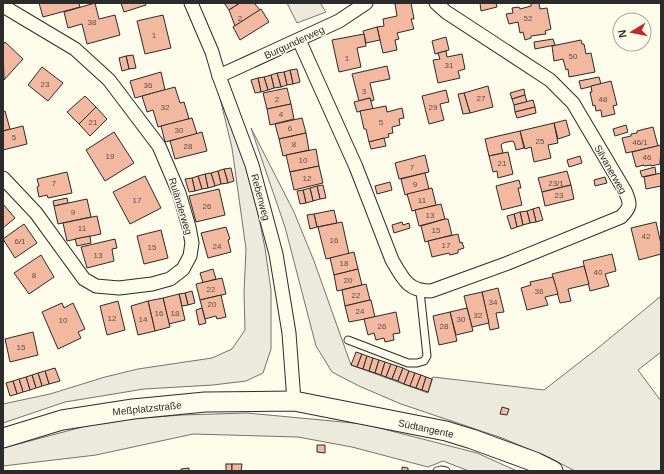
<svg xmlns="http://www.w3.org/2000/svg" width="664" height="474" viewBox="0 0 664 474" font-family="Helvetica,sans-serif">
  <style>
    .green { fill: #ecebdb; stroke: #74746e }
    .building { fill: #f2b8a0; stroke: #2b2b2b }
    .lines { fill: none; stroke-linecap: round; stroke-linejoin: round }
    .service-casing { stroke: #2b2b2b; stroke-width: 9 }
    .minor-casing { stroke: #2b2b2b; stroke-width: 15 }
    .secondary-casing { stroke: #2b2b2b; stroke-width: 21 }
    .service { stroke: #fdfbea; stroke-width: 7 }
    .minor { stroke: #fdfbea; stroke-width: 13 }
    .secondary { stroke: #fdfbea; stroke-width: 19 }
    .labels { text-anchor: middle; stroke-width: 3; stroke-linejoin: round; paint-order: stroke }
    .number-label { font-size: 8px; fill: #5d4e48 }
    .street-label { font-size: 10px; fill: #2b2b2b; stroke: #fdfbea }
  </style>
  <rect width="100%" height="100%" fill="#fdfbea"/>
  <!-- green -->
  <g class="green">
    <polygon points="287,3 320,3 326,12 297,23"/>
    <polygon points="220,98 238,140 255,199 265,248 271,290 271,349 263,373 246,381 213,385 144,389 65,402 3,423 3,404 50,394 105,377 138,369 212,358 232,349 245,330 244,292 246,249 232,148"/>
    <polygon points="251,128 294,212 314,261 351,365 428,393 433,377 544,390 598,348 661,296 661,352 638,370 661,401 661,471 575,471 548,457 502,438 401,404 359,386 332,372 316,346 285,227"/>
    <polygon points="247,413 364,424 477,453 517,471 469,471 443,461 428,467 352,447 298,437 193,434 96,455 3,466 3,448 105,421 182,415"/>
  </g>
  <!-- building -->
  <g class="building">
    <polygon points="39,3 79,3 80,7 43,17"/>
    <polygon points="95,3 99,19 115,15 120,35 87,44 82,24 68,28 64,12"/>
    <polygon points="121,3 145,3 146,5 124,12"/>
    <polygon points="224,3 240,3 229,10"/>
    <polygon points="240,3 254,3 260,10 235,26 229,10"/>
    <polygon points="399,3 411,3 414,19 411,19 414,29 397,33 399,39 395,40 397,50 383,53 377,27 384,26 383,19 397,16 395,4"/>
    <polygon points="480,3 496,3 497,7 481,11"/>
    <polygon points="531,3 539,3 540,9 547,8 551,29 545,31 546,34 531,36 531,38 525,40 523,32 520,33 518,22 509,24 506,14 513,13 512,8 519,7 520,9 531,6"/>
    <polygon points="261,9 269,22 240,40 233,27"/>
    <polygon points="163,15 171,48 145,54 137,21"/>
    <polygon points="377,27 380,40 366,43 363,31"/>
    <polygon points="364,34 366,46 357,48 361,67 339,72 332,40"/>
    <polygon points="446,37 449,50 435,54 432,41"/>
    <polygon points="553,39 555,45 535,49 534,42"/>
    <polygon points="581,40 582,44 584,44 586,54 591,53 595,72 569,77 568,69 566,70 563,59 554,61 552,46"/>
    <polygon points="5,42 23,59 4,80 3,45"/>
    <polygon points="446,51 447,57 462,54 465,69 458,71 460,78 438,83 433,60 440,59 438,53"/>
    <polygon points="133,55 136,68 129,69 126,56"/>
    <polygon points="126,56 129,69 122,71 119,58"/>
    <polygon points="387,66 390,79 370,83 374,100 371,101 370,98 359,101 352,74"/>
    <polygon points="42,67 63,83 48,101 28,85"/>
    <polygon points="297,69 300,82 293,84 290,70"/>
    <polygon points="290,70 293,84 287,85 284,72"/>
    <polygon points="161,72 165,90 135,98 130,81"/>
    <polygon points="284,72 287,85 281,87 277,73"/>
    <polygon points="277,73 281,87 274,88 271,75"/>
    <polygon points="271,75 274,88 268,90 264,77"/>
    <polygon points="264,77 268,90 261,92 258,78"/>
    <polygon points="599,77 601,84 581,89 579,81"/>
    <polygon points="258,78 261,92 255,93 251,80"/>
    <polygon points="611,81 617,105 613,106 615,114 602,117 601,110 596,111 595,105 593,106 590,92 592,92 591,86"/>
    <polygon points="488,86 493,107 470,113 464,93"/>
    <polygon points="175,87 180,103 184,102 189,119 158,127 153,110 147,112 142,96"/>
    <polygon points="287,88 291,104 267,109 263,93"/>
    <polygon points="524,89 525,95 512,99 510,93"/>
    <polygon points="446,90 449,102 440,104 444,120 429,124 422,96"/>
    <polygon points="464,93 470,113 463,114 458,94"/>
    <polygon points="525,95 527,102 514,105 512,99"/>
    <polygon points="85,96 96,107 79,124 67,112"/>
    <polygon points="370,98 373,109 357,112 354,102"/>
    <polygon points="533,100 535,107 515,112 514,105"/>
    <polygon points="291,104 294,119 270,125 267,109"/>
    <polygon points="386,106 387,112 402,108 404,118 399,119 400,125 392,127 393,133 388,134 389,137 369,142 366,129 364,129 360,111"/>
    <polygon points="96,107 107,119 90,136 79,124"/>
    <polygon points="535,107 536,113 517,118 515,112"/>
    <polygon points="5,111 10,129 3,131 3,112"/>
    <polygon points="192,118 197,134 165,142 161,126"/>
    <polygon points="302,118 306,133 279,139 275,124"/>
    <polygon points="566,120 570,135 558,139 554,123"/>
    <polygon points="554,123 558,143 548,145 551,158 534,162 531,147 525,149 520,131"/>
    <polygon points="626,125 628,132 615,136 613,129"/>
    <polygon points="23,126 27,144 3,150 3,131"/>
    <polygon points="653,127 658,146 626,153 622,138 631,136 631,134 637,133 637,131"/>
    <polygon points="520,131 524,148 516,150 514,142 512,141 503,143 501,145 503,153 489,156 485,139"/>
    <polygon points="114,132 134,163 105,181 86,150"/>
    <polygon points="202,132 207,151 175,159 170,141"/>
    <polygon points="306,133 309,150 283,156 279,139"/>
    <polygon points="384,138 386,146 371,149 369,142"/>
    <polygon points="661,145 660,164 651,166 651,165 644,166 644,165 636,167 632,152"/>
    <polygon points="316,149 319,166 290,172 286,155"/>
    <polygon points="508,152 513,174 498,178 497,171 493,172 489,156"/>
    <polygon points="425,155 429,172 399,179 395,163"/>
    <polygon points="580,156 582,163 569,167 567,160"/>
    <polygon points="319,166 323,183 294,190 290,172"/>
    <polygon points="655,167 656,174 642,177 640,171"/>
    <polygon points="231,168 234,181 228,183 224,169"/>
    <polygon points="224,169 228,183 221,184 218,171"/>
    <polygon points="218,171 221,184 215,186 211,173"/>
    <polygon points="567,171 571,185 542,192 538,178"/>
    <polygon points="67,172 72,193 48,198 47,195 39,197 37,187 39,186 37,179"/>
    <polygon points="211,173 215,186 208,188 205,174"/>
    <polygon points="425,173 429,189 405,195 401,179"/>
    <polygon points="661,173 661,186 646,189 644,177"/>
    <polygon points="205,174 208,188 202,189 198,176"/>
    <polygon points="145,176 161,208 130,224 113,192"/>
    <polygon points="198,176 202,189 195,191 192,178"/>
    <polygon points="605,177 607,183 595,186 594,180"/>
    <polygon points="192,178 195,191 189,192 185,179"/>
    <polygon points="519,180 521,188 518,188 522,205 502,210 496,186"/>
    <polygon points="390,182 392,190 377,194 375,186"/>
    <polygon points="323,185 326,198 320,199 317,186"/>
    <polygon points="571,185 574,199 545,206 542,192"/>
    <polygon points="317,186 320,199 313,201 310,188"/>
    <polygon points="310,188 313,201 306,203 303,190"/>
    <polygon points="432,188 436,205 412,211 407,194"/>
    <polygon points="219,189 225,215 196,222 189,196"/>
    <polygon points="303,190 306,203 300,204 297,191"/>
    <polygon points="67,198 68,203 54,206 53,201"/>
    <polygon points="87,199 91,217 58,224 54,206"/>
    <polygon points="3,204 15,218 3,228"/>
    <polygon points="441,204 445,219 419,226 415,210"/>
    <polygon points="539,207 543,220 536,222 533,209"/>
    <polygon points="533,209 536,222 530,223 527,211"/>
    <polygon points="334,210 337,223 317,227 314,214"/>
    <polygon points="527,211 530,223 523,225 520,212"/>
    <polygon points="520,212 523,225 517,227 514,214"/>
    <polygon points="314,214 317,227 310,229 307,215"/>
    <polygon points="514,214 517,227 511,229 507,216"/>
    <polygon points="97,216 101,234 67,241 63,223"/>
    <polygon points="445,219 448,219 452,235 425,242 421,226"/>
    <polygon points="342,222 349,254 326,259 318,227"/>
    <polygon points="402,222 403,225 409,223 410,228 394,233 392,225"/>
    <polygon points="656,222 661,244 661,254 639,260 631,228"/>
    <polygon points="24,224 37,243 15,258 3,239"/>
    <polygon points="226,227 230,239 228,240 231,252 208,258 201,233"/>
    <polygon points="161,230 168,258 144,264 137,236"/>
    <polygon points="458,234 460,243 462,242 464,248 458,250 458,253 450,255 449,253 432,257 428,241"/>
    <polygon points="90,236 91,243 77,246 75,239"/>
    <polygon points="115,239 117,248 112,249 114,261 87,268 81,247"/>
    <polygon points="354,252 358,269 334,275 330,258"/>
    <polygon points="612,254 616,271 605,274 609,286 590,291 583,261"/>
    <polygon points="41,255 54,277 29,294 14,273"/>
    <polygon points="584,266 589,284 568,289 571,301 560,303 552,274"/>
    <polygon points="213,269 216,279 203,283 200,273"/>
    <polygon points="358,269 362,285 337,291 334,275"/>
    <polygon points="553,277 558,294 545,297 548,305 527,310 521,288 531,285 530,282"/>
    <polygon points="222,278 226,294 200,300 196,284"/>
    <polygon points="366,284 370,300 345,306 342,290"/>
    <polygon points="498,288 504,312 496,313 499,328 490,330 482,292"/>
    <polygon points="192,291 195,303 188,305 185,293"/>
    <polygon points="482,292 489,323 472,327 464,296"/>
    <polygon points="185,293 188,305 182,306 179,294"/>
    <polygon points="179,294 185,320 169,324 163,298"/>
    <polygon points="221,295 226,317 217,319 216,316 205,319 200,300"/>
    <polygon points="163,298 170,327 155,331 148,301"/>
    <polygon points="370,300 371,300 375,317 349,322 345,306"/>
    <polygon points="118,301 125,330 107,335 100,306"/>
    <polygon points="148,301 155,331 138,335 131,306"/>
    <polygon points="62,303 64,308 73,303 85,329 78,332 81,338 58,349 42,312"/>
    <polygon points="202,308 206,323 199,325 196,310"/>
    <polygon points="467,308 473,331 456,335 450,312"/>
    <polygon points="396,312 400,333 393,334 394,340 385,342 384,338 376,340 374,333 368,335 364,319"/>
    <polygon points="450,312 457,341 439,345 433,316"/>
    <polygon points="33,332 38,355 10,362 5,339"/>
    <polygon points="356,352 362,354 357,367 351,365"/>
    <polygon points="362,354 367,356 363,369 357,367"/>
    <polygon points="367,356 373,358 369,371 363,369"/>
    <polygon points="373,358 379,360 375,373 369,371"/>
    <polygon points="379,360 385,362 381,375 375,373"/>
    <polygon points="385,362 391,364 386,377 381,375"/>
    <polygon points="391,364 397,366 392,379 386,377"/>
    <polygon points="397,366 403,368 398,381 392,379"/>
    <polygon points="55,368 60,381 49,384 45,371"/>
    <polygon points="403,368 409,371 404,384 398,381"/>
    <polygon points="45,371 49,384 42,386 38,373"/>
    <polygon points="409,371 415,373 410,386 404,384"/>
    <polygon points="38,373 42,386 36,388 32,375"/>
    <polygon points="415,373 421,375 416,388 410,386"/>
    <polygon points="32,375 36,388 30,390 26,377"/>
    <polygon points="421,375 426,377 422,390 416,388"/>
    <polygon points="26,377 30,390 23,392 19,379"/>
    <polygon points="426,377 432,379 428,392 422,390"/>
    <polygon points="19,379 23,392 17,394 13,381"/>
    <polygon points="13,381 17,394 10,396 6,383"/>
    <polygon points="502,407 509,409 507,415 500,414"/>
    <polygon points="317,445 325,445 325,453 317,452"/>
    <rect x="226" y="464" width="6" height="7"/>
    <polygon points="232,464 242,464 241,471 232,471"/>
    <polygon points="402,467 408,468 408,471 402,471"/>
    <polygon points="189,468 189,471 181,471 181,469"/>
  </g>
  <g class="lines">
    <!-- service casing -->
    <g class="service-casing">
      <g id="service">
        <polyline points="348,340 408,363 417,363 424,361 427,356 420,291"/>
        <polyline points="437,471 441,470 446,471"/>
      </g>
    </g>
    <!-- minor casing -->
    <g class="minor-casing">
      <g id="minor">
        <polyline points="191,3 212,52 219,76 252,165 276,254 289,333 294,401"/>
        <polyline points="3,6 75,49 109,80 159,146 179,193 189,227 192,243 190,256 183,269 170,279 152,284 119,288 96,286 84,279 36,213 3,178"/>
        <path d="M299,40L356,167L392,260C403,279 408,291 431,291L508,263L621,217C631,207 631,204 625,191L573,103L550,80L446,12L436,3"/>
        <polyline points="219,76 339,21 366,3"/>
      </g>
    </g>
    <!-- secondary casing -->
    <g class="secondary-casing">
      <polyline id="secondary" points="3,438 62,420 133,409 205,402 294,401 446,431 472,439 535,462 553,471"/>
    </g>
    <!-- service -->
    <use href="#service" class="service"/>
    <!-- minor -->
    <use href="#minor" class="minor"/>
    <!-- secondary -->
    <use href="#secondary" class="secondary"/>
  </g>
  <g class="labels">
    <!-- number labels -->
    <g class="number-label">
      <text x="240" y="21">2</text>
      <text x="528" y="21">52</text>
      <text x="92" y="25">38</text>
      <text x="154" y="38">1</text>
      <text x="573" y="59">50</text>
      <text x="347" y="61">1</text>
      <text x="449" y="68">31</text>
      <text x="45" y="87">23</text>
      <text x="148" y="88">36</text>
      <text x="364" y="94">3</text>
      <text x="481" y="101">27</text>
      <text x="277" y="102">2</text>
      <text x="603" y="102">48</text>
      <text x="165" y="110">32</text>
      <text x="433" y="110">29</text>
      <text x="281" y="117">4</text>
      <text x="93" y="125">21</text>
      <text x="381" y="125">5</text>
      <text x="290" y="131">6</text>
      <text x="179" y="133">30</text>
      <text x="14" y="140">5</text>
      <text x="540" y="144">25</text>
      <text x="640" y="145">46/1</text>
      <text x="294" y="147">8</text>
      <text x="188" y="149">28</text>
      <text x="110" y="159">19</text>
      <text x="647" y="160">46</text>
      <text x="303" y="163">10</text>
      <text x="502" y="166">21</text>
      <text x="412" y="170">7</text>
      <text x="307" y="181">12</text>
      <text x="54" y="186">7</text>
      <text x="556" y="186">23/1</text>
      <text x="415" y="187">9</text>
      <text x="559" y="198">23</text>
      <text x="137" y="203">17</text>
      <text x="422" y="203">11</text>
      <text x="207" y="209">26</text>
      <text x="73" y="215">9</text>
      <text x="430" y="218">13</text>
      <text x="82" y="231">11</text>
      <text x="436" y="233">15</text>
      <text x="646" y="239">42</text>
      <text x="334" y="243">16</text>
      <text x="20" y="244">6/1</text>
      <text x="446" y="248">17</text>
      <text x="217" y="249">24</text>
      <text x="152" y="250">15</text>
      <text x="98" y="258">13</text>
      <text x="344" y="266">18</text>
      <text x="598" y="275">40</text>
      <text x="34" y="278">8</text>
      <text x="348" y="283">20</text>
      <text x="211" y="292">22</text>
      <text x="539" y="294">36</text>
      <text x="356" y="298">22</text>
      <text x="493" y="305">34</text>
      <text x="212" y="307">20</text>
      <text x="360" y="314">24</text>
      <text x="159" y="316">16</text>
      <text x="175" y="316">18</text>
      <text x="478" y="318">32</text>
      <text x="112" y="321">12</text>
      <text x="143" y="322">14</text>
      <text x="461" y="322">30</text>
      <text x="63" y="323">10</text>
      <text x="382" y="329">26</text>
      <text x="444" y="329">28</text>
      <text x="21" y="350">15</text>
    </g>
    <!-- street labels -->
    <g class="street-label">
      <text transform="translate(294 42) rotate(-25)" y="4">Burgunderweg</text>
      <text transform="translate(611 169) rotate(60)" y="4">Silvanerweg</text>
      <text transform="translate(261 197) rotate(75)" y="4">Rebenweg</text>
      <text transform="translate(181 206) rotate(73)" y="4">Ruländerweg</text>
      <text transform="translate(147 408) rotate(-6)" y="4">Meßplatzstraße</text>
      <text transform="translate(426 428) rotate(12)" y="4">Südtangente</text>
    </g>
  </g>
  <!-- border -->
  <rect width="664" height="474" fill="none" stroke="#2b2b2b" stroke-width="8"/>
  <!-- north arrow -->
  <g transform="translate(632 32) rotate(260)"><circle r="19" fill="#fdfbea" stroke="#a9a89e"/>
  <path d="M0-3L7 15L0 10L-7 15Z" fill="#c62828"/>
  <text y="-6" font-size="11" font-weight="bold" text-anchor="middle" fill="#2b2b2b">N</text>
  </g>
</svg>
